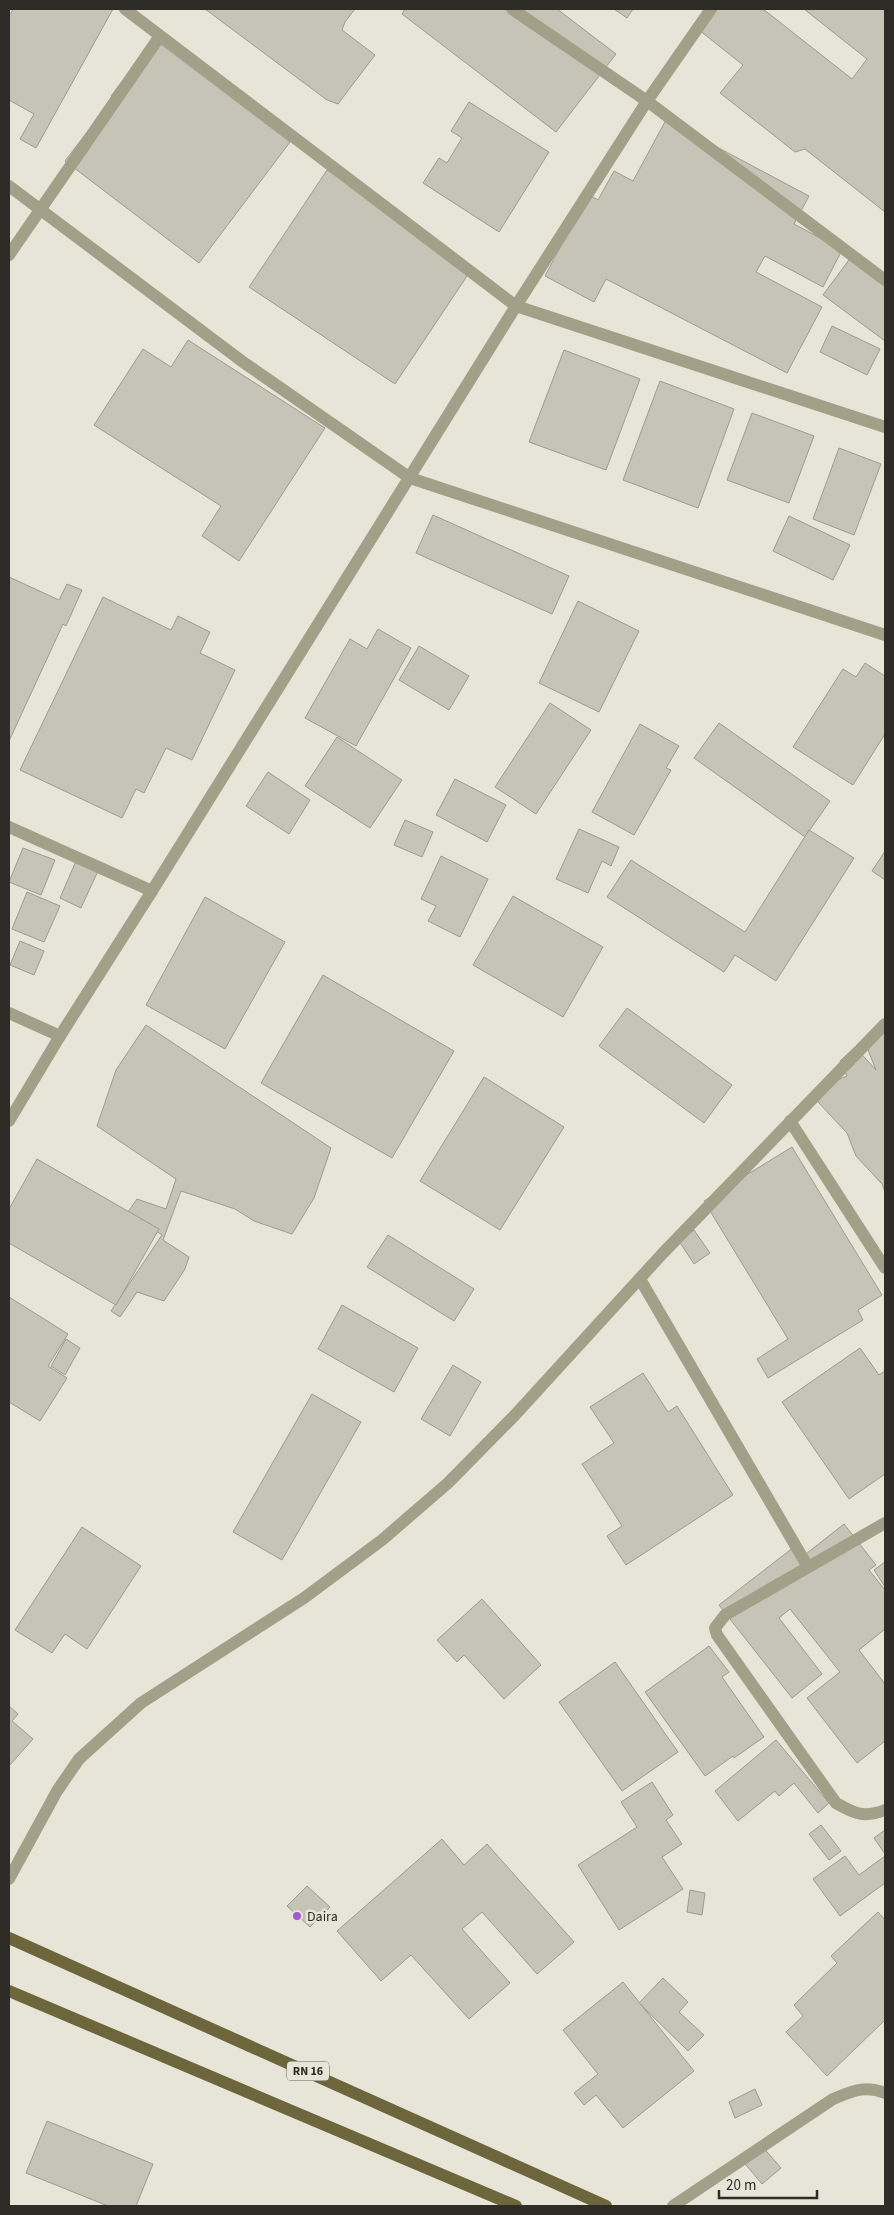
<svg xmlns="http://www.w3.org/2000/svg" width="894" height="2215" viewBox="0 0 894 2215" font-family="'Source Sans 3',sans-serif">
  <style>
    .building { fill: #c6c4b7; stroke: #9d9b8e }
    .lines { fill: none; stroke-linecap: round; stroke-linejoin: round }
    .minor { stroke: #a3a089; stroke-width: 12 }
    .major { stroke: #6d663d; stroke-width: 12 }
    .poi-dot { fill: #a15acf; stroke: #e7e5d7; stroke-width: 2 }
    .labels { text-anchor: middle; stroke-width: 5; stroke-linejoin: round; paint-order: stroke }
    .shield { fill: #e7e5d7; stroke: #65645c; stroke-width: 1 }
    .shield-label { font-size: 12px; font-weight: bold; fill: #2d2c27 }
    .poi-label { font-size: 14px; fill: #2d2c27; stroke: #e7e5d7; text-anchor: start }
  </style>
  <rect width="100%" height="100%" fill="#e7e5d7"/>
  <!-- building -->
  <g class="building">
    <polygon points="13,9 113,9 36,148 20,139 34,114 9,100 9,17"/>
    <polygon points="205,9 355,9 345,22 342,30 375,55 338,104 327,100"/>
    <polygon points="405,9 557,9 616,54 556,132 402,14"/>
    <polygon points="614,9 633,9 627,18"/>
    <polygon points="715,9 763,9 852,79 867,59 804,9 885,9 885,212 805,149 795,152 720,93 743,65 699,30"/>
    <polygon points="154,39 290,142 199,263 65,161 113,98 111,96"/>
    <polygon points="469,102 549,152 499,232 423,183 439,158 447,163 462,138 451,131"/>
    <polygon points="666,120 809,196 794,224 842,250 823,287 765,256 756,272 822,307 787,373 606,279 594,302 545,276 588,194 598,200 614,171 633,181"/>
    <polygon points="327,170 473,267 395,384 249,287"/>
    <polygon points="854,253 885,276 885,341 823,295"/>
    <polygon points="832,326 880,349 867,375 820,352"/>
    <polygon points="188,340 325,428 239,561 202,536 221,506 94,425 143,349 171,367"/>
    <polygon points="564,350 640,379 606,470 529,442"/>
    <polygon points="660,381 734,409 698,508 623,480"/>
    <polygon points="752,413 814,436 789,503 727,480"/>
    <polygon points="839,448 881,464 854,535 813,519"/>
    <polygon points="433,515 569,576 552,614 416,553"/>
    <polygon points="789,516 850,545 833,580 773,551"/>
    <polygon points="9,577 59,600 67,584 82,590 66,626 63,624 9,741"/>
    <polygon points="103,597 171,630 178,616 210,632 200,653 235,670 192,760 166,748 144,793 136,789 122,818 20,770"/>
    <polygon points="578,601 639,631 599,712 539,683"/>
    <polygon points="378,629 411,648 356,746 305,718 350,639 367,649"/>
    <polygon points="419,646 469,676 449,710 399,680"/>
    <polygon points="865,663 885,676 885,734 853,785 793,747 843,669 856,677"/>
    <polygon points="550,703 591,730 536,814 495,787"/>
    <polygon points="719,723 830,801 805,837 694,758"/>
    <polygon points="640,724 679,746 666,768 671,770 634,835 592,812"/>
    <polygon points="337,737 402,780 370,828 305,786"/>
    <polygon points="268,772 310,800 289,834 246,806"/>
    <polygon points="455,779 506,805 487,842 436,815"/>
    <polygon points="405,820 433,832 422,857 394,845"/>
    <polygon points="579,829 619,847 611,866 602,861 588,893 556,879"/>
    <polygon points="809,830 854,858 776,981 735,955 724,972 607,897 631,860 745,932"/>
    <polygon points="23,848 55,860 41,895 9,882"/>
    <polygon points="885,851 885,880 872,871"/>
    <polygon points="441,856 488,879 460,937 428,921 436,906 421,899"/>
    <polygon points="76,861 98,871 81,908 60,898"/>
    <polygon points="27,892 60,906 44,942 12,929"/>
    <polygon points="513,896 603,947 563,1017 473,965"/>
    <polygon points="205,897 285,942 225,1049 146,1005"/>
    <polygon points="20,941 44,951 34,975 10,965"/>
    <polygon points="323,975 454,1051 392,1158 261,1083"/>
    <polygon points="627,1008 732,1085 704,1123 599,1046"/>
    <polygon points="146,1025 331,1148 314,1198 292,1234 254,1221 235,1209 181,1191 163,1240 189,1257 185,1269 164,1301 137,1292 120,1317 111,1311 162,1235 128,1212 137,1199 166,1209 176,1179 97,1126 116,1070"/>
    <polygon points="885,1027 885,1192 882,1184 856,1156 847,1133 818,1102 813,1090 847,1076 840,1061 855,1047 876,1070 866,1045"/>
    <polygon points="484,1077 564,1127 500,1230 420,1181"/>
    <polygon points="792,1147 882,1295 858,1310 863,1320 768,1378 757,1359 788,1339 704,1201"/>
    <polygon points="37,1159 159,1229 116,1305 9,1243 9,1209"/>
    <polygon points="694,1230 710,1253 694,1264 679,1241"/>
    <polygon points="388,1235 474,1289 454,1321 367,1267"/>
    <polygon points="9,1297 68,1334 48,1366 67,1378 40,1421 9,1402"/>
    <polygon points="342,1305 418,1348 394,1392 318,1349"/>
    <polygon points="66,1339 80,1348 65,1375 51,1366"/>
    <polygon points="860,1348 879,1375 885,1371 885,1474 849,1499 782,1402"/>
    <polygon points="453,1365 481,1382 450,1436 421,1419"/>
    <polygon points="643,1373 668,1412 677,1406 733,1495 626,1565 607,1536 622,1526 582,1464 614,1443 590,1407"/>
    <polygon points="312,1394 361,1422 282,1560 233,1532"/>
    <polygon points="844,1524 876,1565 869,1570 885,1590 885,1629 859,1650 885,1684 885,1741 857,1763 807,1698 840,1672 790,1609 779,1618 822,1674 792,1698 719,1605 794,1547 802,1557"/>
    <polygon points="82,1527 141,1566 87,1649 65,1634 52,1653 15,1630"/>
    <polygon points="885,1562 885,1587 874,1570"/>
    <polygon points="482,1599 541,1665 504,1699 464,1655 457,1662 437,1640"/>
    <polygon points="709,1646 729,1672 722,1677 764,1737 734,1758 733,1756 705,1776 645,1692"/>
    <polygon points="615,1662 678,1752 622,1791 559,1702"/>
    <polygon points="9,1706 18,1714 12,1721 33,1739 9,1766"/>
    <polygon points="776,1740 829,1803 818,1813 794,1783 779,1796 775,1791 738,1821 715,1791"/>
    <polygon points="652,1782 673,1815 666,1820 682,1844 662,1857 683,1889 619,1930 578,1865 637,1827 621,1802"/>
    <polygon points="821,1825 841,1851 829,1860 809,1834"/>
    <polygon points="885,1830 885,1854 874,1838"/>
    <polygon points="442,1839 464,1865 487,1844 574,1942 537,1974 482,1912 462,1929 510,1983 469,2019 411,1955 381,1981 337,1931"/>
    <polygon points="845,1856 859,1875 885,1856 885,1883 840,1916 813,1879"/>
    <polygon points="307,1886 330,1907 310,1927 287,1906"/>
    <polygon points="690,1890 705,1893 702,1915 687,1912"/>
    <polygon points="878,1912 885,1920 885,2020 827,2076 786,2032 803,2016 794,2005 837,1963 831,1956"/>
    <polygon points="663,1978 688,2002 679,2012 704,2035 688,2051 639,2003"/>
    <polygon points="623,1982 694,2071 623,2128 596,2095 584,2105 574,2093 598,2074 563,2030"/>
    <polygon points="755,2089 762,2105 735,2118 729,2102"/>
    <polygon points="47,2121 153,2164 136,2206 108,2206 26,2173"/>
    <polygon points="761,2145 781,2168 762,2184 742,2160"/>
  </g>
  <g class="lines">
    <!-- minor -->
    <g class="minor">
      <polyline points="125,9 516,306 885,427"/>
      <polyline points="512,9 647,101 885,280"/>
      <polyline points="9,186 243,362 410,478 885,635"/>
      <polyline points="9,255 160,36"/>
      <polyline points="9,827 152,891"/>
      <polyline points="9,1013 60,1036"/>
      <polyline points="9,1121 60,1036 152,891 516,306 647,101 711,9"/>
      <polyline points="790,1121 885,1268"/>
      <polyline points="640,1279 808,1567"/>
      <path d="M885,1523L725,1615L715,1628L717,1635L836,1803C855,1814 864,1818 885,1810"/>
      <polyline points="9,1879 57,1791 79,1759 141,1703 304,1598 382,1540 448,1483 515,1415 663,1253 885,1024"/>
      <path d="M673,2206L833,2099C853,2091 864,2085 885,2093"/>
    </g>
    <!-- major -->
    <g class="major">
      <polyline points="9,1938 606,2206"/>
      <polyline points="9,1991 516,2206"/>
    </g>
  </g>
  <!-- markers -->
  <circle class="poi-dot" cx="297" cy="1916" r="5"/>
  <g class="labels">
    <!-- shield labels -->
    <rect class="shield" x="287" y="2061.5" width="42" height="19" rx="4"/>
    <g class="shield-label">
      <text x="308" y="2075">RN 16</text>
    </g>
    <!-- poi labels -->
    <g class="poi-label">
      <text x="307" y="1921">Daira</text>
    </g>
  </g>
  <!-- border -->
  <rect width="894" height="2215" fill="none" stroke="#2d2c27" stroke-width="20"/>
  <!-- scale -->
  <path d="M719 2190v8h98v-8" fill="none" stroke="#2d2c27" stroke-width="2.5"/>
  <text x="726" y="2190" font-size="15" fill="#2d2c27" stroke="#e7e5d7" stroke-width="4" paint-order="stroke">20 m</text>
</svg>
